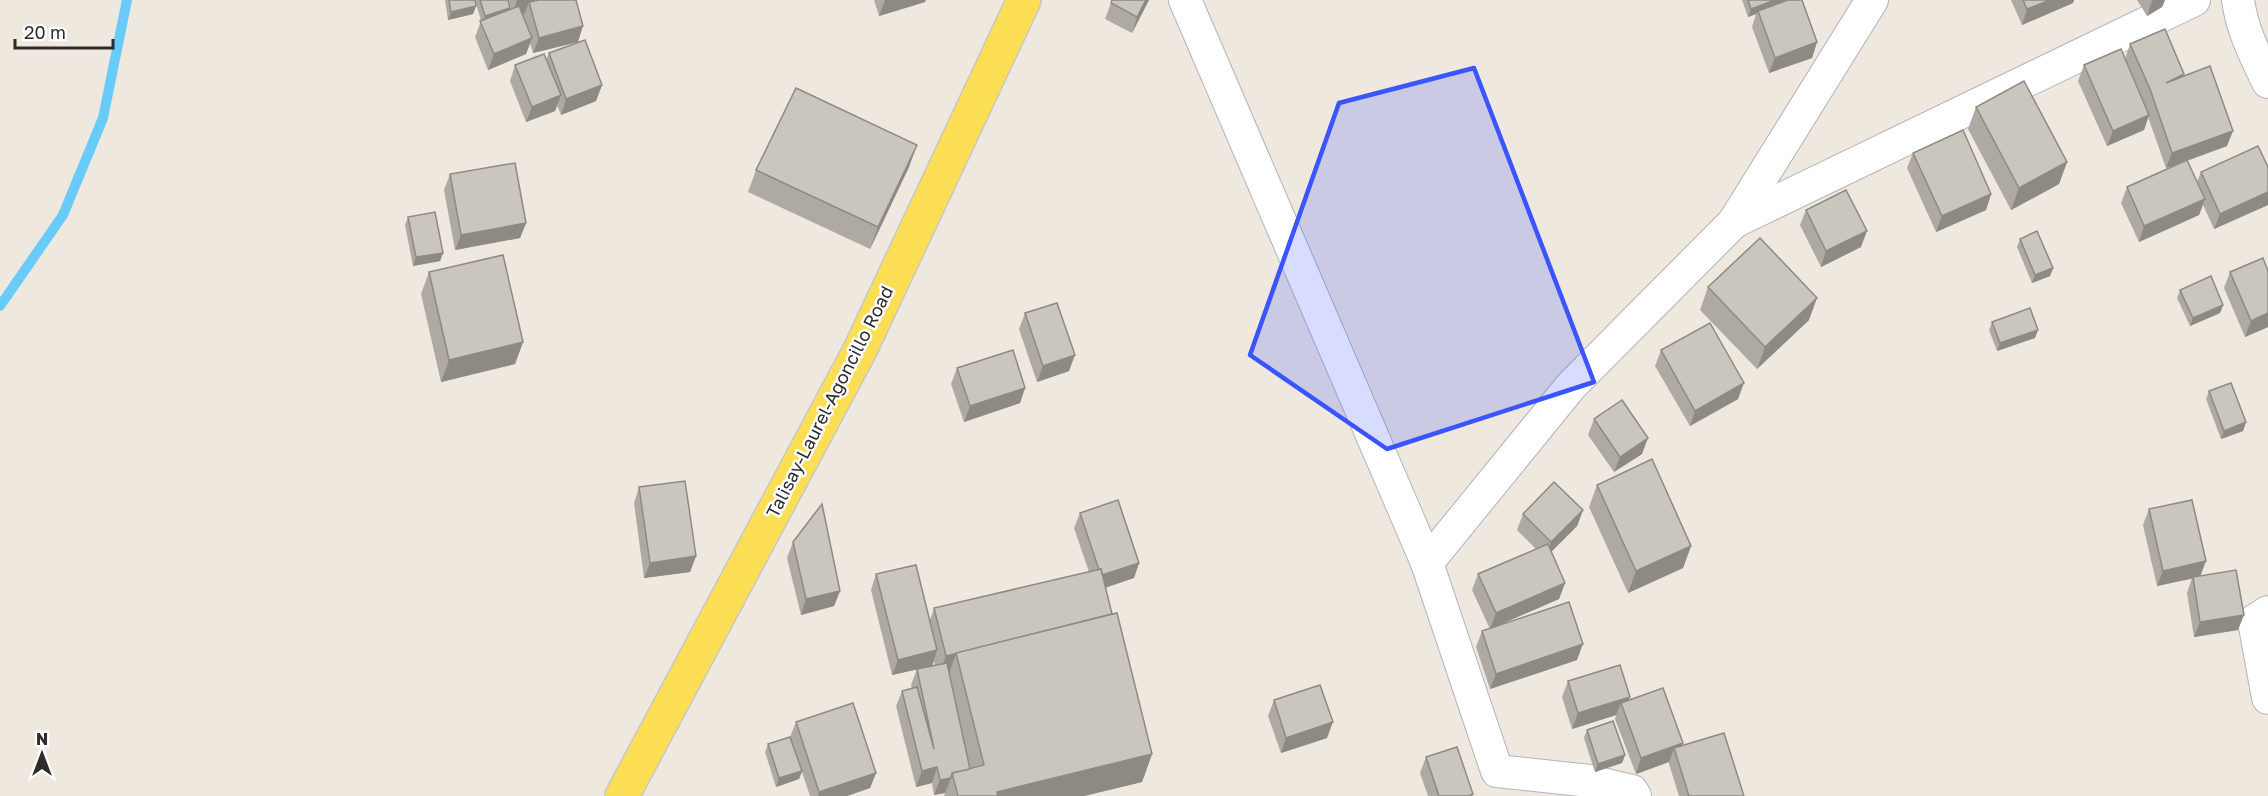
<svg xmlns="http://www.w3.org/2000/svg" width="2268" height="796" viewBox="0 0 2268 796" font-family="'Golos Text',sans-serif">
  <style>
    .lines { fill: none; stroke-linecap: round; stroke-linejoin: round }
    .stream { stroke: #69cbf9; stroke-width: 10 }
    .minor-casing { stroke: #b2b3c1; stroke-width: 34 }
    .major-casing { stroke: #c8c8c8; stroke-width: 36 }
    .minor { stroke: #fff; stroke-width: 32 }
    .major { stroke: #fcde55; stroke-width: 33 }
    .wall { fill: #aea9a3 }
    .shaded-wall { fill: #8d8a84 }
    .building { fill: #cac5bd; stroke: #8d8a84; stroke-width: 1.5 }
    .marked { fill: #3a54ff; fill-opacity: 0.2; stroke: #3a54ff; stroke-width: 4.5; stroke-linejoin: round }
    .labels { text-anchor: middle; stroke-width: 5; stroke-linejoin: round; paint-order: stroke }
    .street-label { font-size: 18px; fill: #2c2c2c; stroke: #fff }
  </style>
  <rect width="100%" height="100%" fill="#efe8de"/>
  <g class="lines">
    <!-- stream -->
    <polyline class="stream" points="0,306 63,215 103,118 127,0"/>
    <!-- minor casing -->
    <g class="minor-casing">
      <g id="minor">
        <polyline points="1185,0 1427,563 1497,771 1590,781 1632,791 1635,796"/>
        <path d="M2238,0C2242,30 2255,55 2268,82"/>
        <polyline points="1734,222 2194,0"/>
        <polyline points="1427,563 1571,386 1734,222 1872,0"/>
        <polyline points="2268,612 2254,621 2268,698"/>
      </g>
    </g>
    <!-- major casing -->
    <g class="major-casing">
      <polyline id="major" points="622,796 860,350 1024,0"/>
    </g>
    <!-- minor -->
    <use href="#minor" class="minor"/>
    <!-- major -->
    <use href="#major" class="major"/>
  </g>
  <!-- wall -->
  <g class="wall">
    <polygon points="445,0 475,0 476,6 473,14 448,20"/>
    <polygon points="475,0 508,0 510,8 510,10 511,9 509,0 576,0 578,42 533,53 530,43 526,54 488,70 475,37 481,21"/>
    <polygon points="874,0 926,0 925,2 879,16"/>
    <polygon points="1112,0 1149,0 1132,33 1105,19"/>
    <polygon points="1742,0 1802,0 1817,42 1812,58 1769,73 1752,27 1756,14 1748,17"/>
    <polygon points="2011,0 2074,0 2073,3 2022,25"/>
    <polygon points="2137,0 2165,0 2162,7 2147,16"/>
    <polygon points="2130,44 2184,74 2183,76 2227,146 2187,161 2197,182 2201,172 2268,167 2268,205 2214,229 2203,205 2199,215 2139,242 2121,203 2127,187 2176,165 2166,168 2148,117 2144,130 2107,146 2078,81 2084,65 2125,59"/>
    <polygon points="549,53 602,85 596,101 561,115 557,105 555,111 526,122 510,81 515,65 546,60"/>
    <polygon points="1976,107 2067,162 2059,184 2011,210 1968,129"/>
    <polygon points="1913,153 1991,194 1986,210 1936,232 1907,168"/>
    <polygon points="909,167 870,249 748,192 756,170"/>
    <polygon points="450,174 526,223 520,238 455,250 444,190"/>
    <polygon points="1806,210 1861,247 1821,267 1800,225"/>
    <polygon points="408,217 443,253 440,261 413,266 405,225"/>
    <polygon points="2020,239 2053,268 2050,276 2032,283 2017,247"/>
    <polygon points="429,272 523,342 515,364 441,382 421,294"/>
    <polygon points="2230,272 2268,327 2245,337 2224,288"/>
    <polygon points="1708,287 1809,320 1757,369 1700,310"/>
    <polygon points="2180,290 2223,305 2220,313 2190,326 2177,298"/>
    <polygon points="1025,313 1069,371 1037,382 1019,329"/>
    <polygon points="1992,322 2035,338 1997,351 1989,330"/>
    <polygon points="1661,350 1738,399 1690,426 1655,366"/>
    <polygon points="957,368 1025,388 1020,403 964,422 951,384"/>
    <polygon points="2209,391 2246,422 2243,431 2221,439 2206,399"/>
    <polygon points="1594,419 1642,454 1614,472 1588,435"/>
    <polygon points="1597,485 1691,546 1683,568 1628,593 1589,507"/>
    <polygon points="639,487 696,556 690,572 644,578 634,503"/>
    <polygon points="2149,509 2201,576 2238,630 2194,637 2187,593 2192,578 2157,586 2143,525"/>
    <polygon points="1583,510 1577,526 1551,552 1565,583 1559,599 1490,629 1472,590 1478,574 1536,549 1517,530 1523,514"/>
    <polygon points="1080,513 1139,563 1134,578 1105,588 1112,614 1152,754 1142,782 1084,796 944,796 945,793 934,795 932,783 916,787 896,706 902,691 912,688 911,685 917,669 935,666 934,661 932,666 892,675 871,590 876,574 930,620 934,608 1089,572 1074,528"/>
    <polygon points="793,542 840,591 834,606 801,615 787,558"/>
    <polygon points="1482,631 1577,660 1490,689 1476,647"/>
    <polygon points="1568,681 1629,700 1682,746 1744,796 1679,796 1669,764 1669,762 1636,774 1615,719 1616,715 1572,729 1562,697"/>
    <polygon points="1274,700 1327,738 1281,753 1268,716"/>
    <polygon points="796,722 876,773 870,788 847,796 810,796 802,772 799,779 776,787 765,752 768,744 790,737"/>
    <polygon points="1587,730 1625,755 1622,763 1595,772 1584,738"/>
    <polygon points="1426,757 1473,794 1472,796 1428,796 1420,773"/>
  </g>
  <!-- shaded-wall -->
  <g class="shaded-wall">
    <polygon points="517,0 560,0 529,2 525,13 512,15"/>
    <polygon points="885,0 926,0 925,2 879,16"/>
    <polygon points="1146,0 1149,0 1132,33 1137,17"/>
    <polygon points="1775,0 1787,0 1758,11 1756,14 1748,17 1751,9"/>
    <polygon points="2050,0 2074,0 2073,3 2022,25 2027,9"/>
    <polygon points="2154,0 2165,0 2162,7 2147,16 2152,1"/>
    <polygon points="476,6 473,14 448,20 451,12"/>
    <polygon points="510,8 507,16 482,24 485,16"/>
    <polygon points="583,26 578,42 533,53 539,38"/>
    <polygon points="532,38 526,54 488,70 494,54"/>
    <polygon points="1817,42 1812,58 1769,73 1775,58"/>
    <polygon points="602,85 596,101 561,115 566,99"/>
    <polygon points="561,95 555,111 526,122 532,107"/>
    <polygon points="2149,115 2144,130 2107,146 2113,131"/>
    <polygon points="2233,131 2227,146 2166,168 2172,153"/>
    <polygon points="917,145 909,167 870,249 878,227"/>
    <polygon points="2067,162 2059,184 2011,210 2019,188"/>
    <polygon points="2268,192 2268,205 2214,229 2220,214"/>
    <polygon points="1991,194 1986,210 1936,232 1942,216"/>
    <polygon points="2205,199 2199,215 2139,242 2144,226"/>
    <polygon points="526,223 520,238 455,250 461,235"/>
    <polygon points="1867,231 1861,247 1821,267 1826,251"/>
    <polygon points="443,253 440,261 413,266 416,257"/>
    <polygon points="2053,268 2050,276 2032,283 2035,275"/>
    <polygon points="1817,298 1809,320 1757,369 1765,347"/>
    <polygon points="2223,305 2220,313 2190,326 2193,318"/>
    <polygon points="2268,313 2268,327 2245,337 2251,321"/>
    <polygon points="2038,330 2035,338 1997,351 2000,343"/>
    <polygon points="523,342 515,364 441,382 449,360"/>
    <polygon points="1075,355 1069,371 1037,382 1043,366"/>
    <polygon points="1744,383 1738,399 1690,426 1695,411"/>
    <polygon points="1025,388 1020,403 964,422 970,406"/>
    <polygon points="2246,422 2243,431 2221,439 2224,431"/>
    <polygon points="1648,438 1642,454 1614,472 1620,457"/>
    <polygon points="1583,510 1577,526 1545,558 1551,542"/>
    <polygon points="1691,546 1683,568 1628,593 1636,571"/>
    <polygon points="696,556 690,572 644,578 650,563"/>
    <polygon points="2206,561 2200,577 2157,586 2163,571"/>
    <polygon points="1139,563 1134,578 1095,591 1101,576"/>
    <polygon points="1565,583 1559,599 1490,629 1496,613"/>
    <polygon points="840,591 834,606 801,615 806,599"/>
    <polygon points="2244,615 2238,630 2194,637 2200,622"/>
    <polygon points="1583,644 1577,660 1490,689 1496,674"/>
    <polygon points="937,650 932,666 892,675 898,660"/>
    <polygon points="956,654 948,676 938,678 946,656"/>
    <polygon points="1630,697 1625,713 1621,703 1616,715 1572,729 1578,713"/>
    <polygon points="1333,722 1327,738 1281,753 1286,738"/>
    <polygon points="1683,743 1677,758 1674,748 1669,762 1636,774 1641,758"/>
    <polygon points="1152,754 1142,782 1084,796 995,796 997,792"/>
    <polygon points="1625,755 1622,763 1595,772 1598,764"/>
    <polygon points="937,767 932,783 916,787 922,771"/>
    <polygon points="802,771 799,779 776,787 779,778"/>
    <polygon points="876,773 870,788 847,796 818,796 819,792"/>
    <polygon points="951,778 945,793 934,795 940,780"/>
  </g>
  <!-- building -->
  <g class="building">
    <polygon points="449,0 475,0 476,6 451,12"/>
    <polygon points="480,0 508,0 510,8 485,16"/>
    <polygon points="539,0 576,0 583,26 539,38 529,2"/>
    <polygon points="1112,0 1146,0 1137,17 1111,3"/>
    <polygon points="1748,0 1775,0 1751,9"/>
    <polygon points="1788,0 1802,0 1817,42 1775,58 1758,11"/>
    <polygon points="2023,0 2050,0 2027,9"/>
    <polygon points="519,6 532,38 494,54 480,21"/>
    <polygon points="2165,29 2184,74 2166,83 2210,66 2233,131 2172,153 2150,89 2130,44"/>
    <polygon points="585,40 602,85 566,99 549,53"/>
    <polygon points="2121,49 2149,115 2113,131 2084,65"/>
    <polygon points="544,54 561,95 532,107 515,65"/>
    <polygon points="2024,81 2067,162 2019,188 1976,107"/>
    <polygon points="796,88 917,145 878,227 756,170"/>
    <polygon points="1963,130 1991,194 1942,216 1913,153"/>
    <polygon points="2258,146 2268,167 2268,192 2220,214 2201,172"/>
    <polygon points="2187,160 2205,199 2144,226 2127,187"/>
    <polygon points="515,163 526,223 461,235 450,174"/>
    <polygon points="1846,190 1867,231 1826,251 1806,210"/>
    <polygon points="435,212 443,253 416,257 408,217"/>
    <polygon points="2037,231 2053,268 2035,275 2020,239"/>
    <polygon points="1760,238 1817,298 1765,347 1708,287"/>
    <polygon points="503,255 523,342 449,360 429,272"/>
    <polygon points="2263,258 2268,271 2268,313 2251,321 2230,272"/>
    <polygon points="2211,276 2223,305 2193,318 2180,290"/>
    <polygon points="1057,303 1075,355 1043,366 1025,313"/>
    <polygon points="2030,308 2038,330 2000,343 1992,322"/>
    <polygon points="1710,323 1744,383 1695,411 1661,350"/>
    <polygon points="1013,350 1025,388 970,406 957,368"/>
    <polygon points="2231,383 2246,422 2224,431 2209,391"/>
    <polygon points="1622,400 1648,438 1620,457 1594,419"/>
    <polygon points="1652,459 1691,546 1636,571 1597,485"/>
    <polygon points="685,481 696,556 650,563 639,487"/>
    <polygon points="1554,482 1583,510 1551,542 1523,514"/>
    <polygon points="1118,500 1139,563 1102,575 1101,569 1099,570 1080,513"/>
    <polygon points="2192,500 2206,561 2163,571 2149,509"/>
    <polygon points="822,504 840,591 806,599 793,542"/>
    <polygon points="1548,544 1565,583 1496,613 1478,574"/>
    <polygon points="916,565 937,650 898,660 876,574"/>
    <polygon points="1101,569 1112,614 946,656 934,608"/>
    <polygon points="2236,570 2244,615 2200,622 2193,577"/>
    <polygon points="1569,602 1583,644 1496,674 1482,631"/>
    <polygon points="1117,613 1152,754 997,792 998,796 958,796 952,773 984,765 956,653"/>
    <polygon points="947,663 970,769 952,773 951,778 940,780 937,767 922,771 902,691 917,687 934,749 917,669"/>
    <polygon points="1620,665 1630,697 1578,713 1568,681"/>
    <polygon points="1320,685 1333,722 1286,738 1274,700"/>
    <polygon points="1663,688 1683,743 1641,758 1621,703"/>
    <polygon points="853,703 876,773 819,792 796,722"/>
    <polygon points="1613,721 1625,755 1598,764 1587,730"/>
    <polygon points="1724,733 1744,796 1689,796 1674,748"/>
    <polygon points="790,737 802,771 779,778 768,744"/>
    <polygon points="1457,747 1473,794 1468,796 1439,796 1426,757"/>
  </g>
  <!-- marked area -->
  <path class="marked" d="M1474,68L1594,382L1387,449L1250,355L1339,103Z"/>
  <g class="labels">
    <!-- street labels -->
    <g class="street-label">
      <text transform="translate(830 402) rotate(-63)" y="6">Talisay-Laurel-Agoncillo Road</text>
    </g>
  </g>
  <!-- north arrow -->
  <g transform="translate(42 754)" stroke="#ffffff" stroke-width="4.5" paint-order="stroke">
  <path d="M0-4.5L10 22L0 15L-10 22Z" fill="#2c2c2c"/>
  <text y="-9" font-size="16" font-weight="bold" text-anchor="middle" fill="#2c2c2c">N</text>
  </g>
  <!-- scale -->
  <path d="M15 39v9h98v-9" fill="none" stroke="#2c2c2c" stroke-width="3"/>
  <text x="24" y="39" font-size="18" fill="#2c2c2c" stroke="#ffffff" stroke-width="4.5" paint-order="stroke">20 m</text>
</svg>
